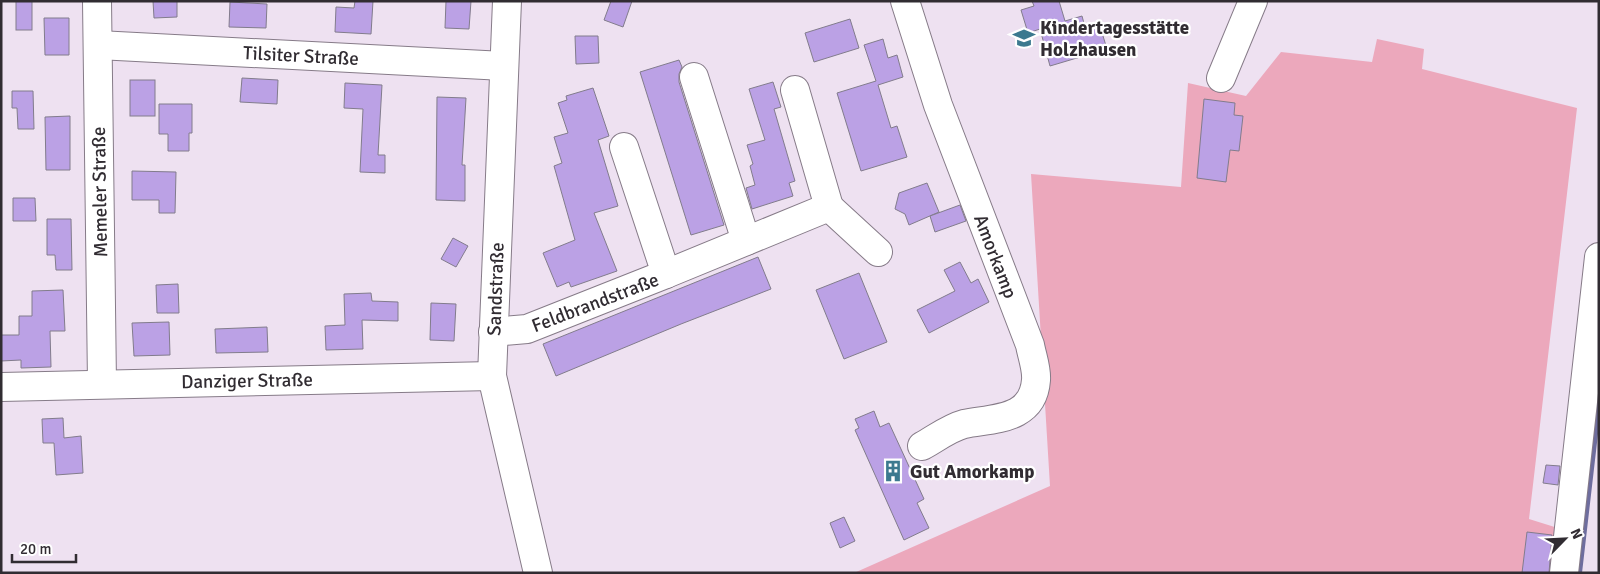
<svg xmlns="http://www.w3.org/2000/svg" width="1600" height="574" viewBox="0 0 1600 574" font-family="Signika,sans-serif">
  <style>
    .green { fill: #eca8bc }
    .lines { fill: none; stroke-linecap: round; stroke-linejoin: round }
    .stream { stroke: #6e6d9e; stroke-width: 6 }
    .building { fill: #bba1e5; stroke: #827c8c }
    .minor-casing { stroke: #867b88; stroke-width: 30 }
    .minor { stroke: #fff; stroke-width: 28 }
    .labels { text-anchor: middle; stroke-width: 4.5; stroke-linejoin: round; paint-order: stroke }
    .poi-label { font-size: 19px; font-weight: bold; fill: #312c32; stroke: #fff; text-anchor: start }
    .street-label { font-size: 19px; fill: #312c32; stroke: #fff }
  </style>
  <rect width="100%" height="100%" fill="#eee1f1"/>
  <!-- green -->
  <polygon class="green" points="1377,39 1424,49 1422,69 1577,108 1529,519 1561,529 1556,573 854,573 1050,486 1031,174 1181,187 1188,83 1246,96 1281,52 1372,62"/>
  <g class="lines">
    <!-- stream -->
    <polyline class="stream" points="1579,573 1599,399"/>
  </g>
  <!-- building -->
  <g class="building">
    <rect x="16" y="1" width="16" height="29"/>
    <polygon points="153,1 177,1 177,17 154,18"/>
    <polygon points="355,1 373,1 371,34 335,32 336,7 354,8"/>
    <polygon points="446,1 471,1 469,29 445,28"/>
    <polygon points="611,1 632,1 623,27 604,20"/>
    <polygon points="1032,1 1059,1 1065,21 1082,16 1085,27 1099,23 1107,49 1050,66 1040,29 1028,33 1021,10 1034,6"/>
    <polygon points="230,2 267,4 266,28 229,27"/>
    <polygon points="44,18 69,18 69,55 45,55"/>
    <polygon points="850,19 859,48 814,62 805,33"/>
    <polygon points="575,36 598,36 599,63 576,64"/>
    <polygon points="883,39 888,58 897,55 903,77 878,85 891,128 897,126 907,157 861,171 837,93 876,81 864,45"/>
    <polygon points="679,60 682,67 679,74 679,82 724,225 691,235 640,72"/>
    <polygon points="242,78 278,80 277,104 240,102"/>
    <rect x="130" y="80" width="25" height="36"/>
    <polygon points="773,82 781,107 774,109 795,181 789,183 793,196 752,209 746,188 755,185 750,166 753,164 747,145 765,140 749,89"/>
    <polygon points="345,83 382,85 378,155 385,155 385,173 360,172 363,109 344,108"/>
    <polygon points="593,88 609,136 598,140 618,206 594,213 617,271 571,287 569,282 557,287 543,253 575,240 554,166 562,163 554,137 568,133 558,103 567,100 566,96"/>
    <polygon points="12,91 33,91 34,129 18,129 17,108 12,108"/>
    <polygon points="437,97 466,98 462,165 465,165 465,201 436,200"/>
    <polygon points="1204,99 1235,103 1234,115 1243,116 1239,151 1230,150 1226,182 1197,178"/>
    <polygon points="159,104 192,104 192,133 189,133 189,151 168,151 168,134 159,134"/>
    <polygon points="70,116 70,170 46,170 45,117"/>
    <polygon points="132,171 176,172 175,213 159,213 159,200 132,200"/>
    <polygon points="927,183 939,212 909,225 905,214 895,209 899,193"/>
    <polygon points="13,198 35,198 36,221 13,221"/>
    <polygon points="960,205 966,221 935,232 930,216"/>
    <polygon points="47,219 71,219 72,270 56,270 55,255 47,255"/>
    <polygon points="453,238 468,246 456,267 441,259"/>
    <polygon points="758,257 771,289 681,324 556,376 543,344"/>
    <polygon points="960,262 971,283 978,279 989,302 929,333 917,310 955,291 944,270"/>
    <polygon points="859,273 887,342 844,359 816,290"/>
    <polygon points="178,284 179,313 157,313 156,285"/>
    <polygon points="63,290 65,331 50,331 51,367 21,368 21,360 1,361 1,335 19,335 19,316 32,316 32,291"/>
    <polygon points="371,293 372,301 398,302 398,321 362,320 363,349 326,350 325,326 345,325 344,294"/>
    <polygon points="431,303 456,304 454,341 430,340"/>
    <polygon points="169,322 170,355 134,356 132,323"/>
    <polygon points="267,327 268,352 216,353 215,329"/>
    <polygon points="874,411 880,427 889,423 924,499 917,503 929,528 904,540 855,430 859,428 855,419"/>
    <polygon points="63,418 64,438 81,436 83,473 56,475 54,443 43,443 42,419"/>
    <polygon points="1546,465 1560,466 1558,485 1543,483"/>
    <polygon points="844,517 855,541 840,548 830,523"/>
    <polygon points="1527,532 1552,535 1549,573 1522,573"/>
  </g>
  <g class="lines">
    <!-- minor casing -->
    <g class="minor-casing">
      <g id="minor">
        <polyline points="97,1 102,383"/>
        <polyline points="507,1 492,376 538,573"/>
        <path d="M905,1L938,105L1030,345C1032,356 1037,369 1036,380C1033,421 993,418 964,424C949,428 935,439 922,446"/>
        <polyline points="98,45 504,66"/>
        <polyline points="694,77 746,241"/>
        <polyline points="1221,78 1253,1"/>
        <polyline points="829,207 878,252"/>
        <polyline points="666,274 829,207 795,90"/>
        <polyline points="493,332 527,329 666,274 624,147"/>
        <polyline points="1,387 492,376"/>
        <polyline points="1564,573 1599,257"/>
      </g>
    </g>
    <!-- minor -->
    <use href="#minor" class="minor"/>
  </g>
  <!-- icons -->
  <defs>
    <g id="school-bare" transform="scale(1.725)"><path d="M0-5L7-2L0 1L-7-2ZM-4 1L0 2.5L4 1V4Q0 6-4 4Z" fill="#3c798f" stroke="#fff" stroke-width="2.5" paint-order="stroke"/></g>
    <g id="building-bare" transform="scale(1.725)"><path d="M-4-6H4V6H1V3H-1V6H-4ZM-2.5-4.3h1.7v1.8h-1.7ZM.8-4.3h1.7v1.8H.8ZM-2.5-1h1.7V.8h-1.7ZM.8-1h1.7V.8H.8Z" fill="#3c798f" stroke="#fff" stroke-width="2.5" paint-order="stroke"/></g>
  </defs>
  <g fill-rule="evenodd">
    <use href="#school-bare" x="1024" y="38"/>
    <use href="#building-bare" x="893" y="471"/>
  </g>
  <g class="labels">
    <!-- poi labels -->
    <g class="poi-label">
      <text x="1040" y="34">Kindertagesstätte<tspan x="1040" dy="22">Holzhausen</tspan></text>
      <text x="910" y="478">Gut Amorkamp</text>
    </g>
    <!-- street labels -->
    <g class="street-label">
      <text transform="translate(301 55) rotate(3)" y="7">Tilsiter Straße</text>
      <text transform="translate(99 192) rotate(-91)" y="7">Memeler Straße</text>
      <text transform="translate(996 256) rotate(69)" y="7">Amorkamp</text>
      <text transform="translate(495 289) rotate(-88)" y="7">Sandstraße</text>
      <text transform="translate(595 302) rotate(-21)" y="7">Feldbrandstraße</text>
      <text transform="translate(247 380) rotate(-1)" y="7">Danziger Straße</text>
    </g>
  </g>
  <!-- border -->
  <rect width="1600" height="574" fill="none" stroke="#312c32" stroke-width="5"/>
  <!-- north arrow -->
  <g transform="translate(1565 539) rotate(66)" stroke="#ffffff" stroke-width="4" paint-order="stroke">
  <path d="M0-4L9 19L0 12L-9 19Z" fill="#312c32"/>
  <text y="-8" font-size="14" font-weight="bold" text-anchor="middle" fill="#312c32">N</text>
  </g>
  <!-- scale -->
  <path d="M12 554v8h64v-8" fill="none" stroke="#312c32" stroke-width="2.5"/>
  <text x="20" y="554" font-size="15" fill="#312c32" stroke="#ffffff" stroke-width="4" paint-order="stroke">20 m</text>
</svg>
